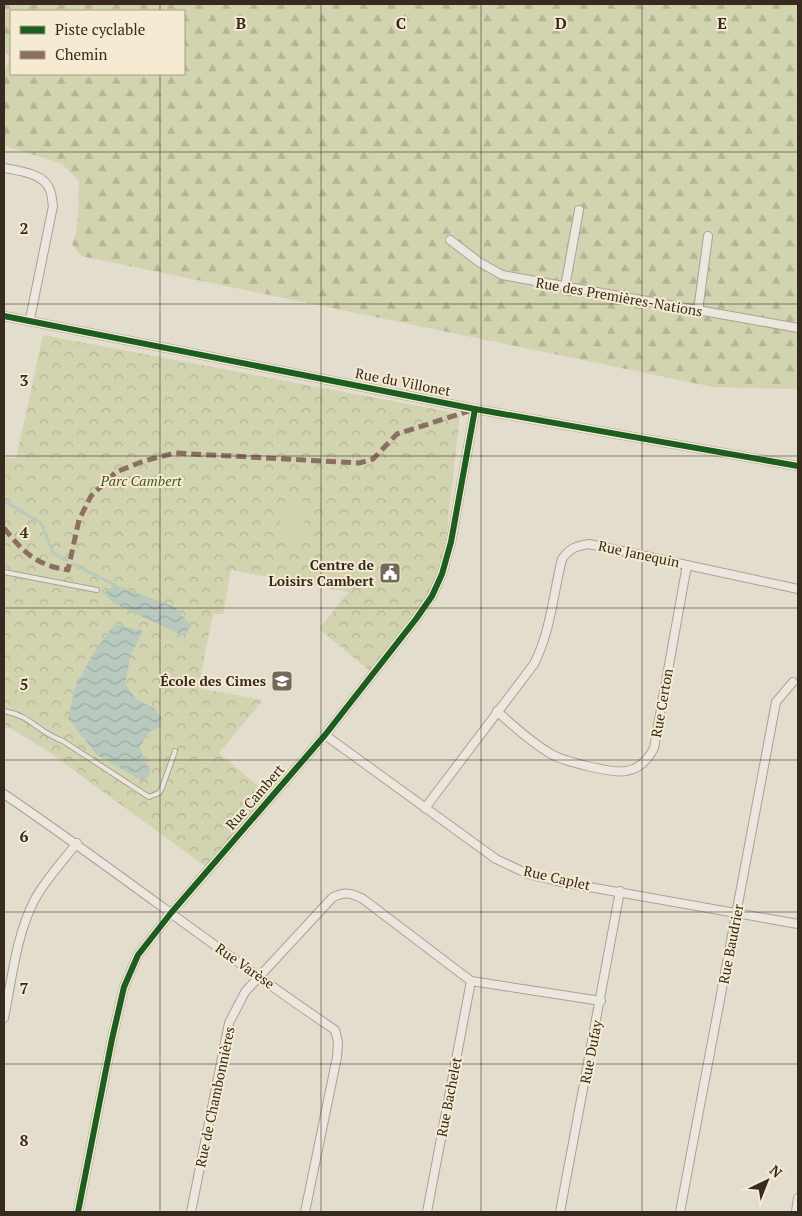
<svg xmlns="http://www.w3.org/2000/svg" width="802" height="1216" viewBox="0 0 802 1216" font-family="'PT Serif',serif">
  <style>
    .forest { fill: url(#forest-firs); fill-rule: evenodd }
    .park { fill: url(#park-crowns) }
    .garden { fill: #d2d3af }
    .water { fill: url(#water-waves) }
    .lines { fill: none; stroke-linecap: round; stroke-linejoin: round }
    .stream { stroke: #b8c9be; stroke-width: 3 }
    .service-casing { stroke: #a8a296; stroke-width: 6 }
    .minor-casing { stroke: #a8a296; stroke-width: 10 }
    .service { stroke: #ece7de; stroke-width: 4 }
    .minor { stroke: #ece7de; stroke-width: 8 }
    .quiet { stroke: #8d6e63; stroke-width: 5; stroke-dasharray: 10 5; stroke-linecap: butt }
    .cycleway-casing { stroke: #f5ebd3; stroke-width: 9 }
    .cycleway { stroke: #1b5e20; stroke-width: 6 }
    .grid { fill: none; stroke: #372a1e; stroke-width: 1; stroke-opacity: 0.55 }
    .labels { text-anchor: middle; stroke-width: 4; stroke-linejoin: round; paint-order: stroke }
    .street-label { font-size: 14px; fill: #372a1e; stroke: #f5ebd3 }
    .park-label { font-size: 14px; font-style: italic; fill: #475325; stroke: #f5ebd3 }
    .poi-label { font-size: 14px; font-weight: bold; fill: #372a1e; stroke: #f5ebd3; text-anchor: end }
    .grid-label { font-size: 16px; text-anchor: middle; font-weight: bold; fill: #372a1e; stroke: #f5ebd3; stroke-width: 4; stroke-linejoin: round; paint-order: stroke }
  </style>
  <defs>
    <pattern id="forest-firs" width="22" height="20" patternUnits="userSpaceOnUse" patternTransform="scale(1.25)"><rect width="22" height="20" fill="#d2d3af"/><path d="M5 1l3.5 6h-7zM16 11l3.5 6h-7z" fill="#b5b596"/></pattern>
    <pattern id="park-crowns" width="20" height="18" patternUnits="userSpaceOnUse" patternTransform="scale(1.25)"><rect width="20" height="18" fill="#d2d3af"/><path d="M2 6a3 3 0 1 1 6 0M12 15a3 3 0 1 1 6 0" fill="none" stroke="#b5b596"/></pattern>
    <pattern id="water-waves" width="16" height="10" patternUnits="userSpaceOnUse" patternTransform="scale(1.25)"><rect width="16" height="10" fill="#b8c9be"/><path d="M0 5q4-4 8 0t8 0" fill="none" stroke="#9fada3"/></pattern>
  </defs>
  <rect width="100%" height="100%" fill="#e3ddcd"/>
  <!-- forest -->
  <path class="forest" d="M4,4H798V389L713,387L81,256L72,244C80,230 78,199 79,181L61,163L4,146V70L10,58L4,49ZM11,11H184V74H11Z"/>
  <!-- park -->
  <polygon class="park" points="43,335 460,414 444,557 433,590 372,673 319,629 349,592 231,570 223,614 213,614 198,688 263,700 219,753 270,796 209,869 46,750 10,728 4,727 4,457 16,459"/>
  <!-- garden -->
  <polygon class="garden" points="286,497 308,503 300,540 277,534"/>
  <!-- water -->
  <g class="water">
    <polygon points="115,585 175,607 191,626 184,636 113,603 104,593"/>
    <polygon points="115,624 143,631 131,654 125,684 136,699 155,709 162,718 159,727 149,732 140,746 143,758 150,770 148,777 141,780 97,755 68,718 76,685 96,649"/>
  </g>
  <g class="lines">
    <!-- stream -->
    <g class="stream">
      <polyline points="4,501 41,523 53,553 67,561"/>
      <polyline points="73,564 115,585"/>
    </g>
    <!-- service casing -->
    <g class="service-casing">
      <g id="service">
        <polyline points="4,572 97,590"/>
        <path d="M4,711C32,716 37,732 63,741L149,797L159,793L162,788L175,751"/>
      </g>
    </g>
    <!-- minor casing -->
    <g class="minor-casing">
      <g id="minor">
        <path d="M4,168C19,171 44,173 50,190C52,195 52,201 53,206L30,319"/>
        <polyline points="450,240 479,262 502,275 798,328"/>
        <polyline points="565,287 579,210"/>
        <polyline points="698,311 708,236"/>
        <polyline points="4,316 475,409 798,466"/>
        <path d="M497,711C514,727 531,742 551,754C563,761 613,774 626,771C640,769 648,760 654,748L687,565"/>
        <polyline points="325,735 496,859 528,874 561,882 798,924"/>
        <path d="M4,794C116,870 222,954 335,1030L338,1042L337,1057L305,1212"/>
        <path d="M425,808L534,664C551,630 553,595 562,559C570,548 576,546 589,544L798,589"/>
        <path d="M4,1018C12,979 16,935 35,899C46,879 63,861 77,843"/>
        <polyline points="78,1212 112,1039 124,987 138,955 171,913 325,735 416,619 432,596 442,574 451,542 475,409"/>
        <path d="M191,1212L229,1023L245,992L332,898C344,891 352,893 363,899L471,981L601,1001"/>
        <polyline points="427,1212 471,981"/>
        <polyline points="560,1212 620,891"/>
        <polyline points="680,1212 776,702 793,682"/>
        <polyline points="796,1212 798,1198"/>
      </g>
    </g>
    <!-- service -->
    <use href="#service" class="service"/>
    <!-- minor -->
    <use href="#minor" class="minor"/>
    <!-- quiet -->
    <path class="quiet" d="M4,528C23,552 36,565 68,570L79,520L91,496L116,472L144,461L175,453L359,463L373,459L397,434L472,410"/>
    <!-- cycleway casing -->
    <g class="cycleway-casing">
      <g id="cycleway">
        <polyline points="4,316 475,409 798,466"/>
        <polyline points="78,1212 112,1039 124,987 138,955 171,913 325,735 416,619 432,596 442,574 451,542 475,409"/>
      </g>
    </g>
    <!-- cycleway -->
    <use href="#cycleway" class="cycleway"/>
  </g>
  <!-- grid -->
  <path class="grid" d="M160,4V11M321,4V1212M481,4V1212M642,4V1212M160,74V1212M4,152H798M4,304H798M4,456H798M4,608H798M4,760H798M4,912H798M4,1064H798"/>
  <!-- icons -->
  <defs>
    <g id="civic-square" transform="scale(1.125)"><rect x="-9" y="-9" width="18" height="18" rx="4" fill="#73695b" stroke="#f5ebd3"/><path d="M-.6-6.5H3V-4.5H.6V-3L4-1V1h2V6H-6V1h2V-1L-.6-3ZM-1.2 2.5V6h2.4V2.5Z" fill="#fff"/></g>
    <g id="school-square" transform="scale(1.125)"><rect x="-9" y="-9" width="18" height="18" rx="4" fill="#73695b" stroke="#f5ebd3"/><path d="M0-5L7-2L0 1L-7-2ZM-4 1L0 2.5L4 1V4Q0 6-4 4Z" fill="#fff"/></g>
  </defs>
  <g fill-rule="evenodd">
    <use href="#civic-square" x="390" y="573"/>
    <use href="#school-square" x="282" y="681"/>
  </g>
  <g class="labels">
    <!-- street labels -->
    <g class="street-label">
      <text transform="translate(619 297) rotate(10)" y="5">Rue des Premières-Nations</text>
      <text transform="translate(403 382) rotate(11)" y="5">Rue du Villonet</text>
      <text transform="translate(639 554) rotate(12)" y="5">Rue Janequin</text>
      <text transform="translate(662 703) rotate(-80)" y="5">Rue Certon</text>
      <text transform="translate(255 797) rotate(-49)" y="5">Rue Cambert</text>
      <text transform="translate(557 878) rotate(13)" y="5">Rue Caplet</text>
      <text transform="translate(731 944) rotate(-79)" y="5">Rue Baudrier</text>
      <text transform="translate(245 966) rotate(35)" y="5">Rue Varèse</text>
      <text transform="translate(591 1052) rotate(-79)" y="5">Rue Dufay</text>
      <text transform="translate(215 1097) rotate(-78)" y="5">Rue de Chambonnières</text>
      <text transform="translate(449 1097) rotate(-79)" y="5">Rue Bachelet</text>
    </g>
    <!-- park labels -->
    <g class="park-label">
      <text x="141" y="486">Parc Cambert</text>
    </g>
    <!-- poi labels -->
    <g class="poi-label">
      <text x="374" y="570">Centre de<tspan x="374" dy="16">Loisirs Cambert</tspan></text>
      <text x="266" y="686">École des Cimes</text>
    </g>
  </g>
  <g class="grid-label">
    <text x="241" y="29">B</text>
    <text x="401" y="29">C</text>
    <text x="561" y="29">D</text>
    <text x="722" y="29">E</text>
    <text x="24" y="234">2</text>
    <text x="24" y="386">3</text>
    <text x="24" y="538">4</text>
    <text x="24" y="690">5</text>
    <text x="24" y="842">6</text>
    <text x="24" y="994">7</text>
    <text x="24" y="1146">8</text>
  </g>
  <!-- border -->
  <rect width="802" height="1216" fill="none" stroke="#372a1e" stroke-width="10"/>
  <!-- legend -->
  <rect x="10" y="10" width="175" height="65" fill="#f5ebd3" stroke="#a99e8b"/>
  <rect x="20" y="26" width="25" height="8" fill="#1b5e20" stroke="#a99e8b"/>
  <text x="55" y="35" font-size="15" fill="#372a1e">Piste cyclable</text>
  <rect x="20" y="51" width="25" height="8" fill="#8d6e63" stroke="#a99e8b"/>
  <text x="55" y="60" font-size="15" fill="#372a1e">Chemin</text>
  <!-- north arrow -->
  <g transform="translate(767 1181) rotate(43)" stroke="#f5ebd3" stroke-width="4" paint-order="stroke">
  <path d="M0-4L9 19L0 12L-9 19Z" fill="#372a1e"/>
  <text y="-8" font-size="14" font-weight="bold" text-anchor="middle" fill="#372a1e">N</text>
  </g>
</svg>
